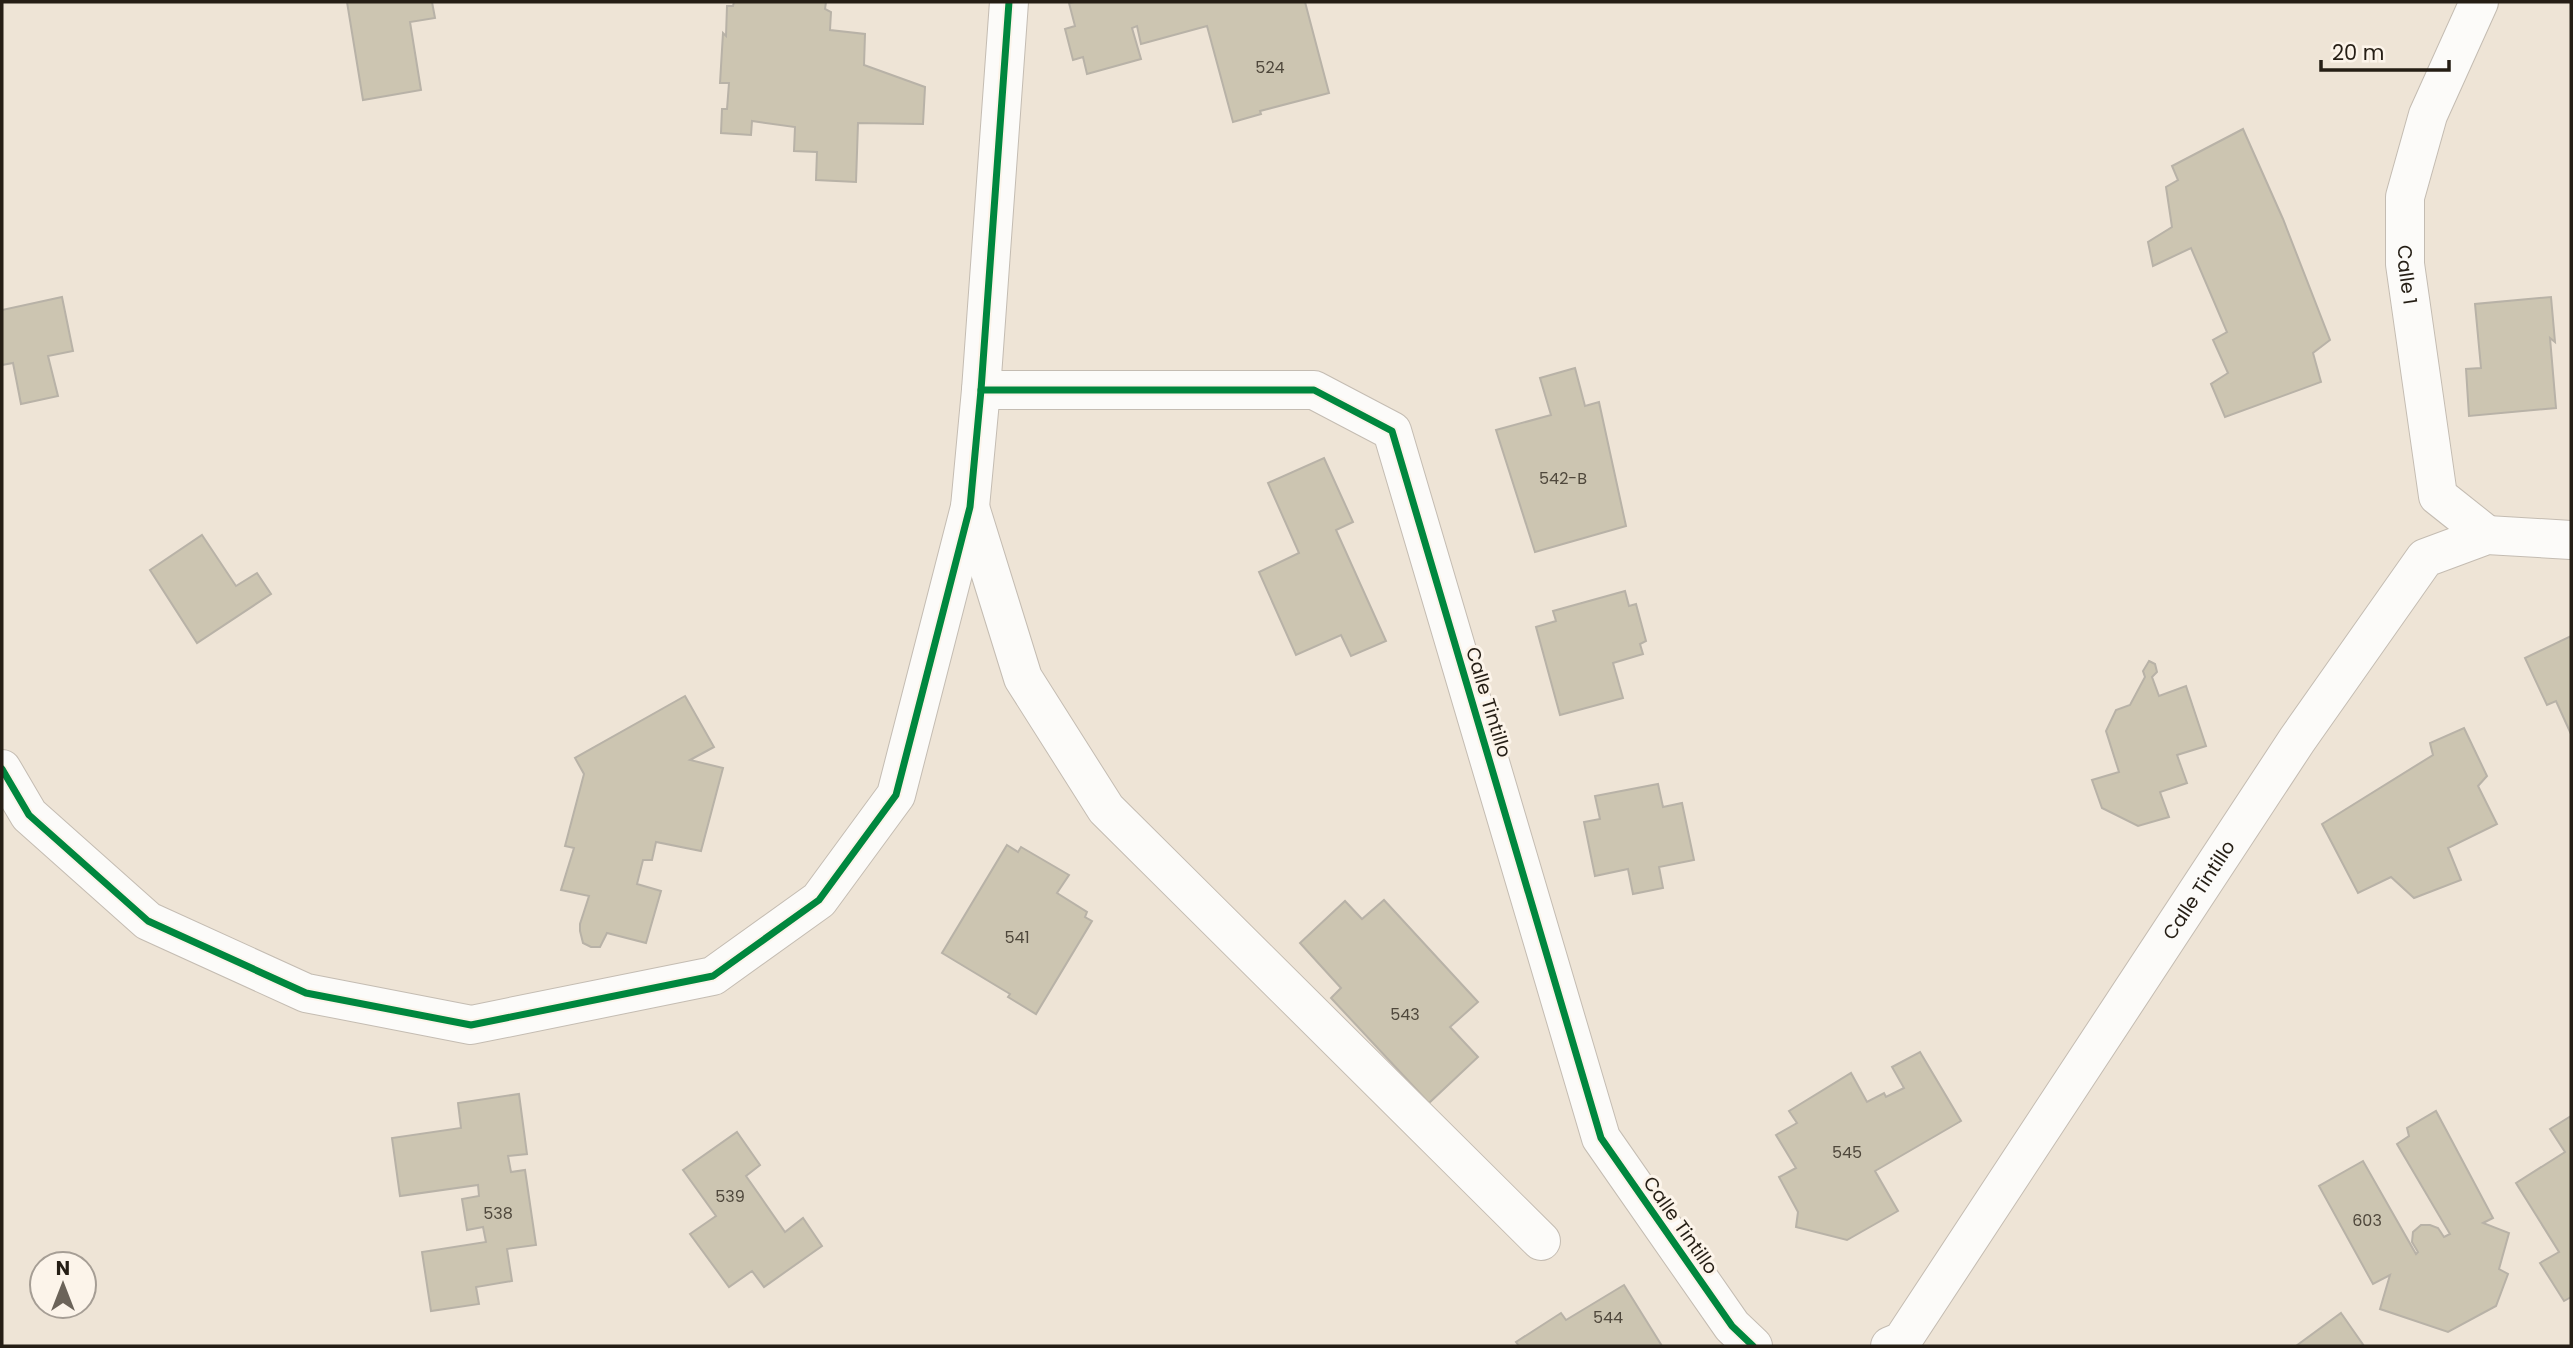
<svg xmlns="http://www.w3.org/2000/svg" width="2573" height="1348" viewBox="0 0 2573 1348" font-family="Poppins,sans-serif">
  <style>
    .building { fill: #ccc5b1; stroke: #b8b2a7; stroke-width: 2 }
    .lines { fill: none; stroke-linecap: round; stroke-linejoin: round }
    .minor-casing { stroke: #c4bcb2; stroke-width: 40 }
    .minor { stroke: #fcfbf9; stroke-width: 38 }
    .cycleway-casing { stroke: #fcf4ea; stroke-width: 11 }
    .cycleway { stroke: #00873e; stroke-width: 7 }
    .labels { text-anchor: middle; stroke-width: 6; stroke-linejoin: round; paint-order: stroke }
    .number-label { font-size: 16px; fill: #4f483c }
    .street-label { font-size: 19px; fill: #251e15; stroke: #fcf4ea }
  </style>
  <rect width="100%" height="100%" fill="#eee4d6"/>
  <!-- building -->
  <g class="building">
    <polygon points="347,2 432,2 435,18 410,22 421,90 363,100"/>
    <polygon points="734,2 826,2 825,9 831,12 830,30 865,34 864,65 925,87 923,124 858,123 856,182 816,180 817,152 794,151 795,127 752,121 751,135 721,133 722,109 727,109 729,83 720,83 723,33 726,36 727,6 733,6"/>
    <polygon points="1074,2 1305,2 1329,93 1260,111 1261,114 1233,122 1207,26 1141,44 1137,26 1132,28 1141,59 1087,74 1083,57 1073,60 1065,29 1075,26 1069,3"/>
    <polygon points="2243,129 2283,219 2330,340 2313,353 2321,382 2225,417 2211,384 2228,373 2213,340 2227,332 2191,248 2153,266 2148,242 2172,227 2166,187 2178,180 2172,166"/>
    <polygon points="62,297 73,351 48,356 58,396 21,404 13,363 2,365 2,310"/>
    <polygon points="2551,297 2555,342 2550,338 2556,408 2469,416 2466,369 2481,368 2475,304"/>
    <polygon points="1575,368 1585,406 1599,402 1626,526 1535,552 1496,430 1551,415 1540,378"/>
    <polygon points="1324,458 1353,522 1336,530 1386,641 1351,656 1341,635 1296,655 1259,572 1299,553 1268,483"/>
    <polygon points="202,535 236,586 257,573 271,594 197,643 150,570"/>
    <polygon points="1625,591 1629,606 1636,604 1646,641 1640,644 1643,654 1613,663 1623,698 1560,715 1536,627 1556,621 1553,611"/>
    <polygon points="2571,636 2571,734 2556,701 2547,705 2525,658"/>
    <polygon points="2149,661 2155,664 2157,672 2152,677 2159,696 2186,686 2206,746 2177,755 2187,783 2160,792 2169,817 2138,826 2102,808 2092,780 2119,772 2106,731 2116,710 2130,705 2145,677 2143,671"/>
    <polygon points="685,696 714,747 690,760 723,768 701,851 656,842 652,860 643,860 637,884 661,891 646,943 607,933 600,947 591,947 583,943 580,931 580,924 589,896 561,890 574,848 565,846 584,774 575,758"/>
    <polygon points="2464,728 2487,776 2478,786 2497,824 2448,848 2461,880 2414,898 2391,877 2358,893 2322,824 2433,755 2430,743"/>
    <polygon points="1658,784 1663,807 1682,803 1694,860 1659,867 1663,888 1633,894 1628,869 1595,876 1584,822 1600,819 1595,796"/>
    <polygon points="1007,845 1018,852 1021,847 1069,875 1057,893 1087,912 1085,917 1092,921 1036,1014 1008,997 1010,994 942,953"/>
    <polygon points="1384,900 1478,1002 1450,1027 1478,1057 1429,1103 1331,998 1341,988 1300,943 1345,901 1362,919"/>
    <polygon points="1920,1052 1961,1121 1875,1171 1898,1211 1847,1240 1796,1227 1798,1212 1779,1177 1796,1168 1776,1135 1797,1123 1789,1111 1851,1073 1867,1102 1884,1093 1886,1097 1904,1088 1892,1067"/>
    <polygon points="519,1094 527,1154 508,1156 511,1172 525,1170 536,1245 507,1249 512,1281 476,1287 479,1304 431,1311 422,1252 486,1242 483,1227 467,1230 462,1199 479,1196 478,1185 400,1196 392,1138 461,1128 458,1103"/>
    <polygon points="2436,1111 2493,1218 2483,1223 2509,1233 2499,1269 2508,1274 2496,1306 2448,1332 2380,1309 2390,1275 2373,1284 2319,1186 2363,1161 2416,1254 2418,1252 2412,1242 2413,1232 2421,1225 2430,1225 2438,1228 2444,1237 2450,1234 2397,1144 2409,1136 2407,1128"/>
    <polygon points="2571,1116 2571,1297 2564,1301 2540,1263 2559,1252 2516,1183 2565,1152 2550,1129"/>
    <polygon points="737,1132 760,1165 746,1176 785,1232 803,1218 822,1246 764,1287 752,1271 729,1287 690,1234 716,1216 683,1170"/>
    <polygon points="1624,1285 1662,1346 1519,1346 1516,1342 1561,1313 1566,1320"/>
    <polygon points="2341,1313 2364,1346 2296,1346"/>
  </g>
  <g class="lines">
    <!-- minor casing -->
    <g class="minor-casing">
      <g id="minor">
        <path id="s1" d="M2479,2L2428,115L2405,197V264L2438,496L2487,535"/>
        <polyline points="981,390 1314,390 1392,431 1601,1138 1732,1326 1753,1346"/>
        <polyline points="970,507 1023,678 1106,809 1541,1241"/>
        <polyline points="2,769 29,815 148,921 306,993 471,1025 713,976 819,900 896,795 970,507 981,390 1009,2"/>
        <path id="s2" d="M1890,1346L1902,1341L2297,740L2425,558L2487,535L2571,540"/>
      </g>
    </g>
    <!-- minor -->
    <use href="#minor" class="minor"/>
    <!-- cycleway casing -->
    <g class="cycleway-casing">
      <g id="cycleway">
        <polyline points="981,390 1314,390 1392,431 1601,1138 1732,1326 1753,1346"/>
        <polyline points="2,769 29,815 148,921 306,993 471,1025 713,976 819,900 896,795 970,507 981,390 1009,2"/>
      </g>
    </g>
    <!-- cycleway -->
    <use href="#cycleway" class="cycleway"/>
  </g>
  <g class="labels">
    <!-- number labels -->
    <g class="number-label">
      <text x="1270" y="73">524</text>
      <text x="1563" y="484">542-B</text>
      <text x="1017" y="943">541</text>
      <text x="1405" y="1020">543</text>
      <text x="1847" y="1158">545</text>
      <text x="730" y="1202">539</text>
      <text x="498" y="1219">538</text>
      <text x="2367" y="1226">603</text>
      <text x="1608" y="1323">544</text>
    </g>
    <!-- street labels -->
    <g class="street-label">
      <text dy="7" stroke="none"><textPath href="#s1" startOffset="287">Calle 1</textPath></text>
      <text transform="translate(1489 702) rotate(73)" y="7">Calle Tintillo</text>
      <text dy="7" stroke="none"><textPath href="#s2" startOffset="553">Calle Tintillo</textPath></text>
      <text transform="translate(1681 1225) rotate(55)" y="7">Calle Tintillo</text>
    </g>
  </g>
  <!-- border -->
  <rect width="2573" height="1348" fill="none" stroke="#251e15" stroke-width="7"/>
  <!-- north arrow -->
  <g transform="translate(63 1285)"><circle r="33" fill="#fcf4ea" stroke="#a69e95" stroke-width="2"/>
  <path d="M0-5L12 26L0 18L-12 26Z" fill="#6b6359"/>
  <text y="-10" font-size="19" font-weight="bold" text-anchor="middle" fill="#251e15">N</text>
  </g>
  <!-- scale -->
  <path d="M2321 60v10h128v-10" fill="none" stroke="#251e15" stroke-width="3.5"/>
  <text x="2332" y="60" font-size="21" fill="#251e15" stroke="#fcf4ea" stroke-width="5" paint-order="stroke">20 m</text>
</svg>
